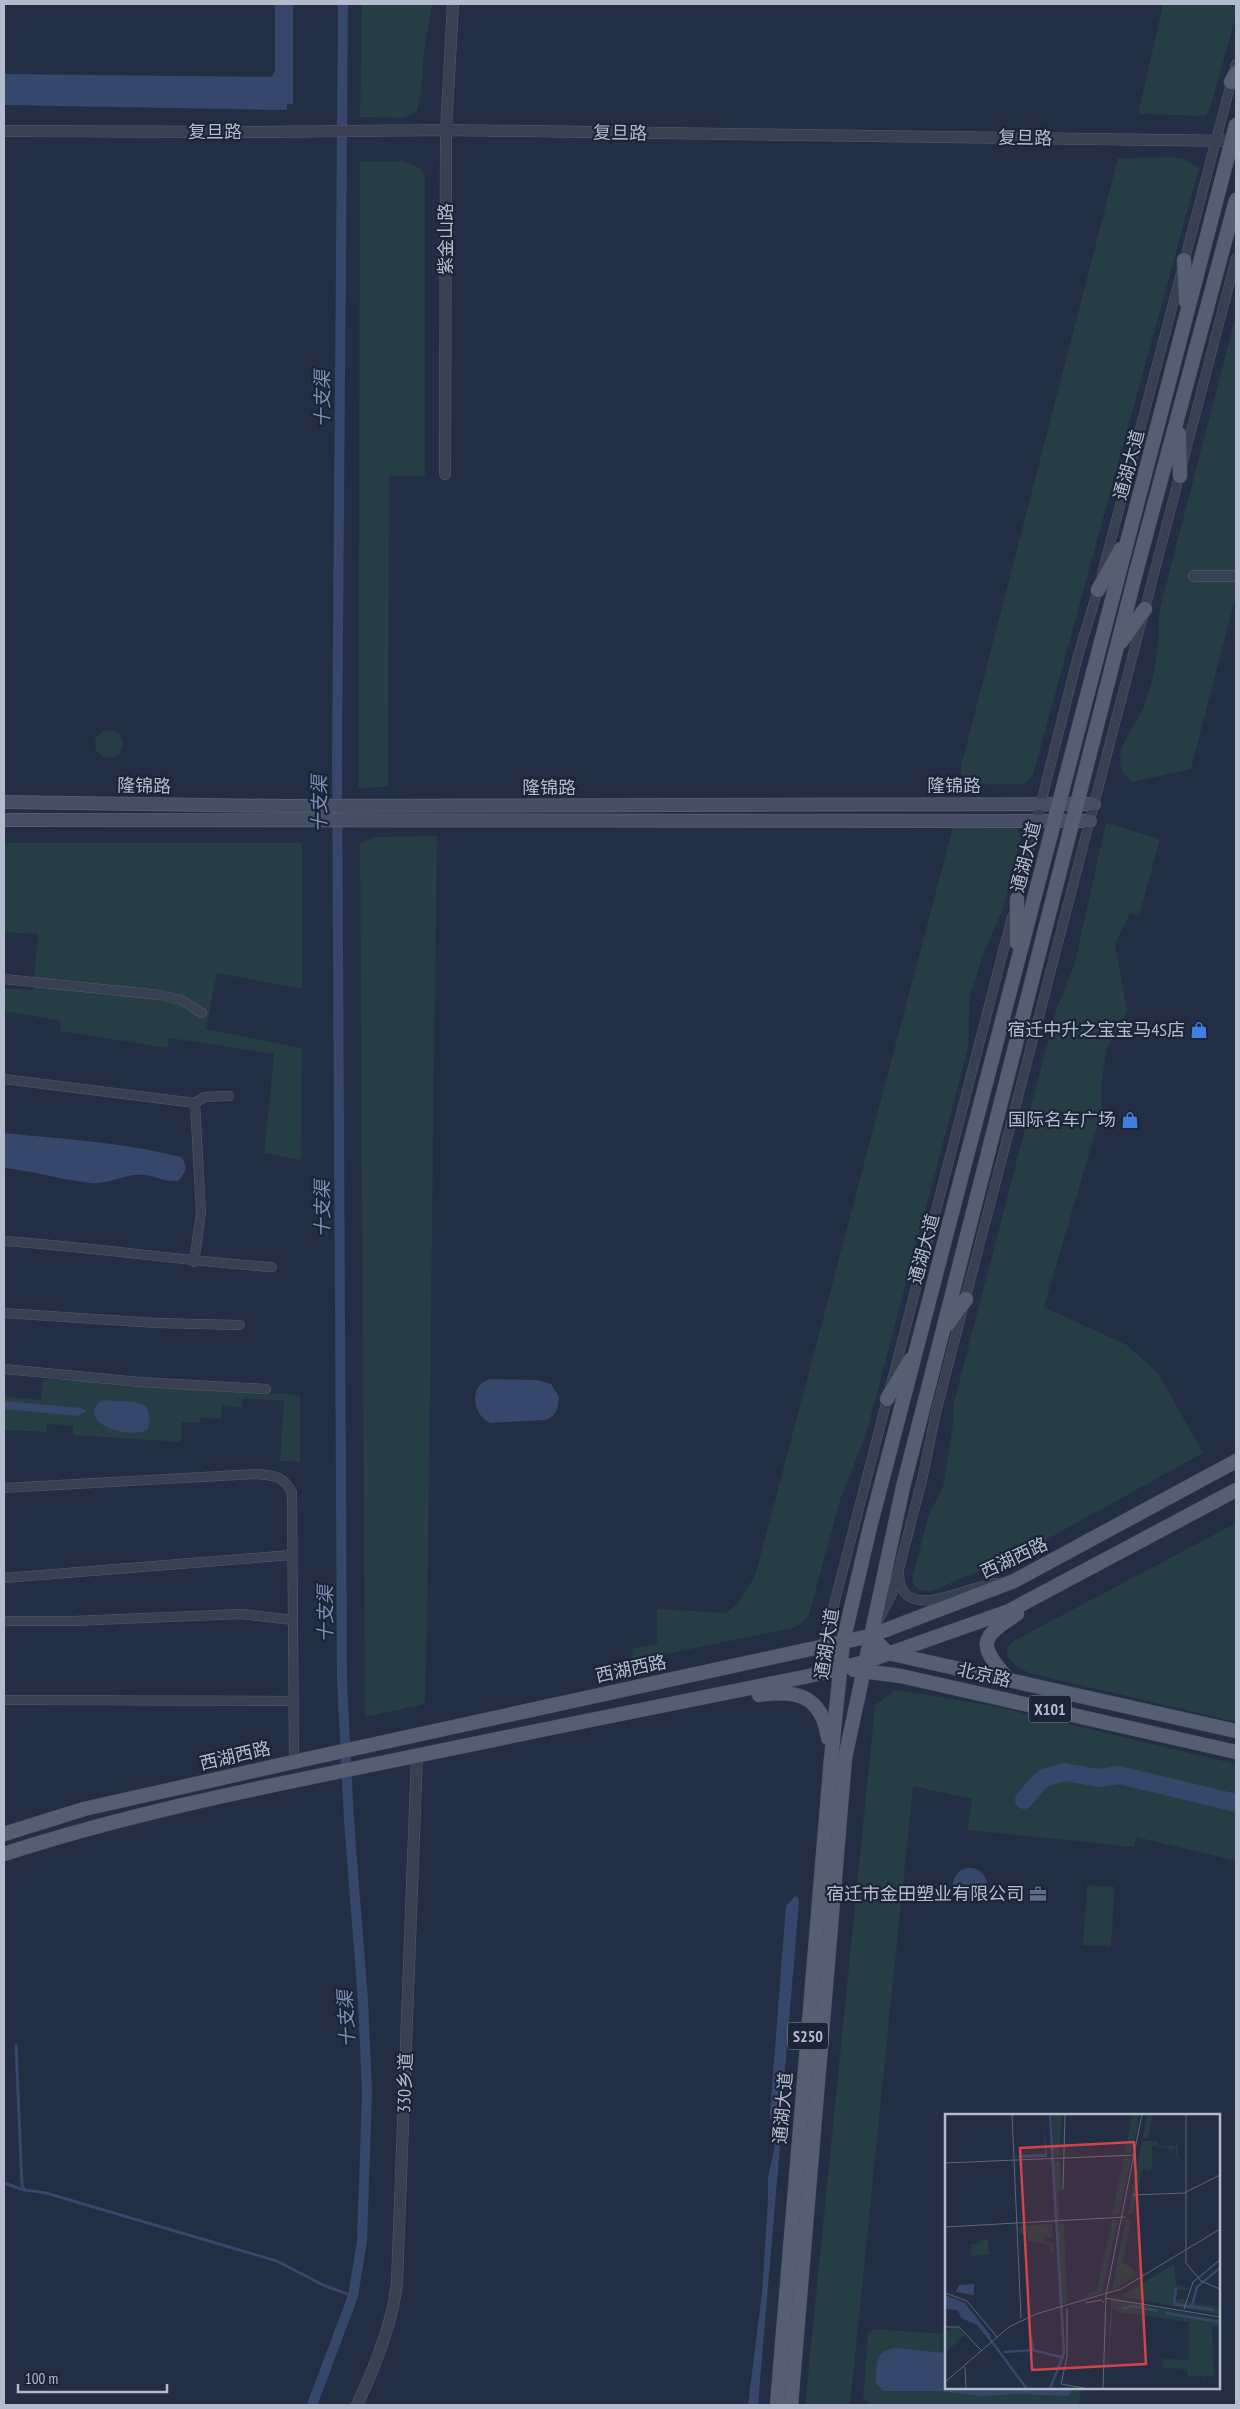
<svg xmlns="http://www.w3.org/2000/svg" width="1240" height="2409" viewBox="0 0 1240 2409" font-family="'PT Sans Narrow','Noto Sans SC',sans-serif">
  <style>
    .green { fill: #253d43 }
    .water { fill: #36476b }
    .lines { fill: none; stroke-linecap: round; stroke-linejoin: round }
    .stream { stroke: #36476b; stroke-width: 3 }
    .canal { stroke: #36476b; stroke-width: 10 }
    .river { stroke: #36476b; stroke-width: 18 }
    .minor-casing { stroke: #535b6c; stroke-width: 10 }
    .tertiary-casing { stroke: #535b6c; stroke-width: 12 }
    .secondary-casing { stroke: #535b6c; stroke-width: 14 }
    .primary-casing { stroke: #41495b; stroke-width: 15 }
    .minor { stroke: #384052; stroke-width: 9 }
    .tertiary { stroke: #384052; stroke-width: 11 }
    .secondary { stroke: #454e65; stroke-width: 12 }
    .primary { stroke: #565f72; stroke-width: 14 }
    .labels { text-anchor: middle; stroke-width: 4.5; stroke-linejoin: round; paint-order: stroke }
    .shield { fill: #1c2537; stroke: #868e9f; stroke-width: 1 }
    .shield-label { font-size: 16px; font-weight: bold; fill: #b4bbcc }
    .street-label { font-size: 18px; fill: #b4bbcc; stroke: #1c2537 }
    .poi-label { font-size: 18px; fill: #b4bbcc; stroke: #1c2537; text-anchor: end }
    .water-label { font-size: 19px; font-style: italic; fill: #7a8eb6; stroke: #1c2537 }
    .inset-river { fill: none; stroke: #36476b; stroke-width: 2.5 }
    .inset-road { fill: none; stroke: #5d667a; stroke-width: 1 }
    .view { fill: #cf4549; fill-opacity: 0.15; stroke: #cf4549; stroke-width: 2.5 }
    .inset-edge { fill: none; stroke: #b4bbcc; stroke-width: 2.5 }
  </style>
  <rect width="100%" height="100%" fill="#232d43"/>
  <!-- green -->
  <g class="green">
    <polygon points="362,4 432,4 424,52 421,93 417,111 404,118 360,117"/>
    <polygon points="1163,4 1236,4 1236,16 1209,112 1205,116 1138,114"/>
    <polygon points="1171,157 1182,158 1199,168 1033,775 1028,781 1021,784 962,785 961,766 1118,158"/>
    <polygon points="402,161 420,168 425,177 425,476 389,476 388,787 358,788 360,162"/>
    <path d="M1236,315V595L1191,769L1132,782C1126,777 1121,772 1120,763C1119,740 1138,724 1145,703C1157,672 1158,645 1159,612Z"/>
    <circle cx="109" cy="744" r="14"/>
    <path d="M1106,823L1160,839L1139,916L1130,913L1115,944L1127,1010L1122,1025L1107,1047L1101,1085L1102,1110L1044,1307L1127,1345L1158,1373L1203,1453L1024,1552L932,1591C922,1591 914,1590 912,1579L929,1514L943,1487L953,1424L954,1402L1056,1010L1074,966Z"/>
    <polygon points="953,827 1011,827 1018,830 1021,838 1003,909 982,958 970,996 968,1048 876,1397 866,1434 840,1500 809,1615 802,1623 794,1628 631,1661 633,1648 657,1644 657,1609 726,1613 738,1603 755,1576"/>
    <polygon points="437,836 427,1634 425,1704 365,1717 360,844 373,837"/>
    <polygon points="4,843 302,843 302,989 217,973 206,1029 302,1048 301,1160 264,1153 274,1054 169,1038 168,1048 60,1031 61,1021 4,1011 4,988 33,990 38,934 4,932"/>
    <polygon points="43,1379 300,1395 300,1462 280,1461 284,1401 243,1398 242,1408 222,1405 221,1419 201,1418 200,1423 182,1422 181,1442 73,1435 73,1426 47,1424 46,1432 4,1430 4,1396 41,1400"/>
    <polygon points="1236,1523 1236,1722 1029,1673 1016,1666 1007,1656 1007,1647 1015,1640"/>
    <polygon points="896,1690 989,1705 1236,1764 1236,1861 1136,1837 1134,1847 967,1830 972,1799 913,1786 850,2405 805,2405 875,1705"/>
    <polygon points="1087,1885 1115,1887 1111,1947 1083,1945"/>
    <polygon points="873,2329 946,2334 946,2388 1081,2388 1079,2405 868,2405 868,2401 863,2400 868,2333"/>
  </g>
  <!-- water -->
  <g class="water">
    <polygon points="275,4 293,4 293,104 287,104 287,110 4,105 4,74 272,77 275,70"/>
    <path d="M4,1133C63,1139 123,1142 181,1157C189,1167 186,1172 178,1181C165,1182 156,1176 144,1175C125,1173 110,1185 91,1183C62,1180 33,1171 4,1168Z"/>
    <path d="M491,1379L538,1380L551,1384L559,1397C558,1409 557,1415 546,1420L490,1423C472,1415 468,1384 491,1379Z"/>
    <path d="M106,1400C122,1403 133,1398 147,1407L150,1422L147,1430C128,1439 77,1424 100,1401Z"/>
    <polygon points="4,1401 82,1408 86,1410 86,1412 77,1416 4,1409"/>
    <circle cx="970" cy="1885" r="17"/>
    <polygon points="795,1896 798,1898 799,1902 781,2117 776,2121 770,2119 770,2114 785,1917 786,1906"/>
    <polygon points="778,2132 781,2134 758,2405 748,2405 762,2292 768,2199 768,2177"/>
    <path d="M895,2348L946,2353V2388H1070L1071,2393L1068,2396L1018,2394L981,2396L940,2391H883L876,2383C877,2366 874,2350 895,2348Z"/>
  </g>
  <g class="lines">
    <!-- stream -->
    <g class="stream">
      <polyline points="16,2045 22,2185 25,2190 46,2193 277,2261 323,2285 353,2296"/>
      <polyline points="4,2183 24,2190"/>
    </g>
    <!-- canal -->
    <polyline class="canal" points="312,2405 353,2296 362,2241 367,2092 363,2000 349,1821 342,1681 337,760 343,4"/>
    <!-- river -->
    <polyline class="river" points="1024,1800 1038,1783 1046,1777 1065,1772 1098,1778 1119,1775 1236,1803"/>
    <!-- minor casing -->
    <g class="minor-casing">
      <g id="minor">
        <polyline points="1102,574 1236,64"/>
        <polyline points="1016,902 1078,656 1099,586"/>
        <polyline points="4,979 160,995 181,1000 202,1013"/>
        <polyline points="4,1079 195,1103 204,1097 229,1096"/>
        <path d="M4,1241C93,1247 182,1261 272,1267"/>
        <polyline points="194,1262 201,1213 195,1103"/>
        <polyline points="4,1313 156,1323 240,1325"/>
        <polyline points="4,1369 140,1382 266,1389"/>
        <path d="M4,1488L258,1474C277,1476 282,1476 292,1492L294,1762"/>
        <polyline points="4,1578 292,1555"/>
        <path d="M997,1583C965,1586 897,1628 899,1569L922,1480L936,1412L1236,258"/>
        <polyline points="4,1621 73,1621 242,1614 293,1620"/>
        <polyline points="878,1621 892,1594 897,1575"/>
        <polyline points="823,1647 1012,917"/>
        <polyline points="4,1700 293,1701"/>
      </g>
    </g>
    <!-- tertiary casing -->
    <g class="tertiary-casing">
      <g id="tertiary">
        <polyline points="4,131 253,132 446,130 1236,141"/>
        <polyline points="445,474 446,130 453,4"/>
        <polyline points="1194,576 1236,576"/>
        <path d="M357,2405C374,2369 393,2322 397,2282L417,1755"/>
      </g>
    </g>
    <!-- secondary casing -->
    <g class="secondary-casing">
      <g id="secondary">
        <polyline points="4,802 281,806 1094,804"/>
        <polyline points="4,820 1090,821"/>
      </g>
    </g>
    <!-- primary casing -->
    <g class="primary-casing">
      <g id="primary">
        <polyline points="1231,82 1236,73"/>
        <polyline points="1184,260 1186,302"/>
        <polyline points="1179,434 1180,476"/>
        <polyline points="1098,590 1121,549"/>
        <polyline points="1121,642 1145,609"/>
        <polyline points="1017,943 1017,899"/>
        <polyline points="948,1324 966,1299"/>
        <polyline points="887,1399 910,1360"/>
        <polyline points="870,1636 888,1653 1236,1731"/>
        <polyline points="854,1670 901,1676 1236,1752"/>
        <path d="M1008,1679C977,1644 980,1638 1017,1614"/>
        <path d="M759,1695C797,1689 822,1696 828,1738"/>
        <polyline points="4,1834 84,1809 311,1758 870,1636 1014,1581 1236,1461"/>
        <path d="M4,1854C115,1818 228,1794 342,1771C497,1738 654,1708 809,1676L865,1662L1009,1611L1236,1490"/>
        <polyline points="777,2405 831,1759 843,1642 870,1527 1236,125"/>
        <polyline points="791,2405 845,1758 903,1487 1135,576 1236,200"/>
      </g>
    </g>
    <!-- minor -->
    <use href="#minor" class="minor"/>
    <!-- tertiary -->
    <use href="#tertiary" class="tertiary"/>
    <!-- secondary -->
    <use href="#secondary" class="secondary"/>
    <!-- primary -->
    <use href="#primary" class="primary"/>
  </g>
  <!-- icons -->
  <defs>
    <g id="shop-bare" transform="scale(1.35)"><path d="M-5-2.5h2.3a2.7 3.5 0 0 1 5.4 0H5L5.5 6h-11ZM-1.5-2.5h3a1.5 2.3 0 0 0-3 0Z" fill="#3f7fe0" stroke="#1c2537" stroke-width="2.5" paint-order="stroke"/></g>
    <g id="office-bare" transform="scale(1.35)"><path d="M-6-3h4V-5.5h4V-3h4V5H-6ZM-1-4.5V-3h2v-1.5ZM-6 0V1H6V0Z" fill="#5c6f8a" stroke="#1c2537" stroke-width="2.5" paint-order="stroke"/></g>
  </defs>
  <g fill-rule="evenodd">
    <use href="#shop-bare" x="1199" y="1030"/>
    <use href="#shop-bare" x="1130" y="1120"/>
    <use href="#office-bare" x="1038" y="1894"/>
  </g>
  <g class="labels">
    <!-- shield labels -->
    <g class="shield">
      <rect x="1029" y="1695.5" width="42" height="27" rx="4"/>
      <rect x="788" y="2022.5" width="40" height="27" rx="4"/>
    </g>
    <g class="shield-label">
      <text x="1050" y="1715">X101</text>
      <text x="808" y="2042">S250</text>
    </g>
    <!-- street labels -->
    <g class="street-label">
      <text x="215" y="138">复旦路</text>
      <text transform="translate(620 133) rotate(1)" y="6">复旦路</text>
      <text transform="translate(1025 138) rotate(1)" y="6">复旦路</text>
      <text transform="translate(446 239) rotate(-90)" y="6">紫金山路</text>
      <text transform="translate(1129 465) rotate(-75)" y="6">通湖大道</text>
      <text transform="translate(144 786) rotate(1)" y="6">隆锦路</text>
      <text x="954" y="792">隆锦路</text>
      <text x="549" y="794">隆锦路</text>
      <text transform="translate(1026 857) rotate(-76)" y="6">通湖大道</text>
      <text transform="translate(924 1249) rotate(-75)" y="6">通湖大道</text>
      <text transform="translate(1014 1558) rotate(-25)" y="6">西湖西路</text>
      <text transform="translate(827 1644) rotate(-81)" y="6">通湖大道</text>
      <text transform="translate(631 1669) rotate(-12)" y="6">西湖西路</text>
      <text transform="translate(984 1675) rotate(13)" y="6">北京路</text>
      <text transform="translate(235 1756) rotate(-13)" y="6">西湖西路</text>
      <text transform="translate(405 2083) rotate(-88)" y="6">330乡道</text>
      <text transform="translate(783 2108) rotate(-85)" y="6">通湖大道</text>
    </g>
    <!-- poi labels -->
    <g class="poi-label">
      <text x="1185" y="1036">宿迁中升之宝宝马4S店</text>
      <text x="1116" y="1126">国际名车广场</text>
      <text x="1024" y="1900">宿迁市金田塑业有限公司</text>
    </g>
    <!-- water labels -->
    <g class="water-label">
      <text transform="translate(322 399) rotate(-90)" y="7">十支渠</text>
      <text transform="translate(319 804) rotate(-90)" y="7">十支渠</text>
      <text transform="translate(322 1209) rotate(-90)" y="7">十支渠</text>
      <text transform="translate(325 1614) rotate(-90)" y="7">十支渠</text>
      <text transform="translate(346 2019) rotate(-93)" y="7">十支渠</text>
    </g>
  </g>
  <!-- overview -->
  <g transform="translate(945 2114)">
    <rect width="275" height="275" fill="#232d43"/>
    <path d="M117,0L114,42L109,43L107,0ZM187,0H194L191,20L187,38L180,39ZM202,0H208L203,24H198ZM197,27H213L214,32H230L233,27V43L237,45H231V33L225,38V35L207,32V54L205,57L197,56L188,99L183,101ZM179,43L186,44L174,100L167,102ZM109,47L115,48L116,76H113L115,105H112ZM181,104L186,106L178,149L188,155L193,162L167,176ZM167,106H173L157,179L141,184L143,179L152,176ZM119,109L122,189L117,190L112,110ZM107,110L108,124L100,123L99,127L108,129V139H105V130L74,126L83,125V120H74V112ZM36,126H43L44,141L26,142V130L35,129ZM229,150L232,175L233,170L241,174L244,171L242,176L233,175L231,186L238,184L240,187L275,193V201L176,182ZM166,185L275,205V213L267,212L269,262H260L261,275L259,263L243,262L242,255L219,254L217,249L218,245L244,246V208L173,198L168,194L161,274ZM12,213L20,221L0,239V217Z" fill="#253d43"/>
    <path d="M99,14L102,43L73,44V41L100,40ZM29,170V181L11,178L14,171ZM0,181L20,189L46,222L43,225L32,211L16,204L13,196L0,195Z" fill="#36476b"/>
    <path class="inset-river" d="M105,0L119,239L105,275M229,190L231,173M229,190L269,196M247,192L252,173L275,154M178,195L187,192L213,197M220,199L275,208M42,221L82,275M86,222L88,236L119,244M59,238L88,236"/>
    <path class="inset-road" d="M67,0L76,204M241,0V149L256,167L275,175M0,49L191,41M118,75L120,0M188,81L239,79L275,61M0,113L180,103M0,179L22,187L52,223M160,184L275,203M141,189L156,186L159,189M239,195L248,168L275,146M0,213H14L36,236M20,253L21,275M0,268L64,213L91,200L176,175L275,115M116,270L122,243V194M116,270L145,275M158,275L161,181L197,0"/>
    <path class="view" d="M189,28L201,250L87,256L75,34Z"/>
    <rect width="275" height="275" class="inset-edge"/>
  </g>
  <!-- border -->
  <rect width="1240" height="2409" fill="none" stroke="#b4bbcc" stroke-width="10"/>
  <!-- scale -->
  <path d="M18 2384v8h149v-8" fill="none" stroke="#b4bbcc" stroke-width="2.5"/>
  <text x="25" y="2384" font-size="15" fill="#b4bbcc" stroke="#1c2537" stroke-width="4" paint-order="stroke">100 m</text>
</svg>
